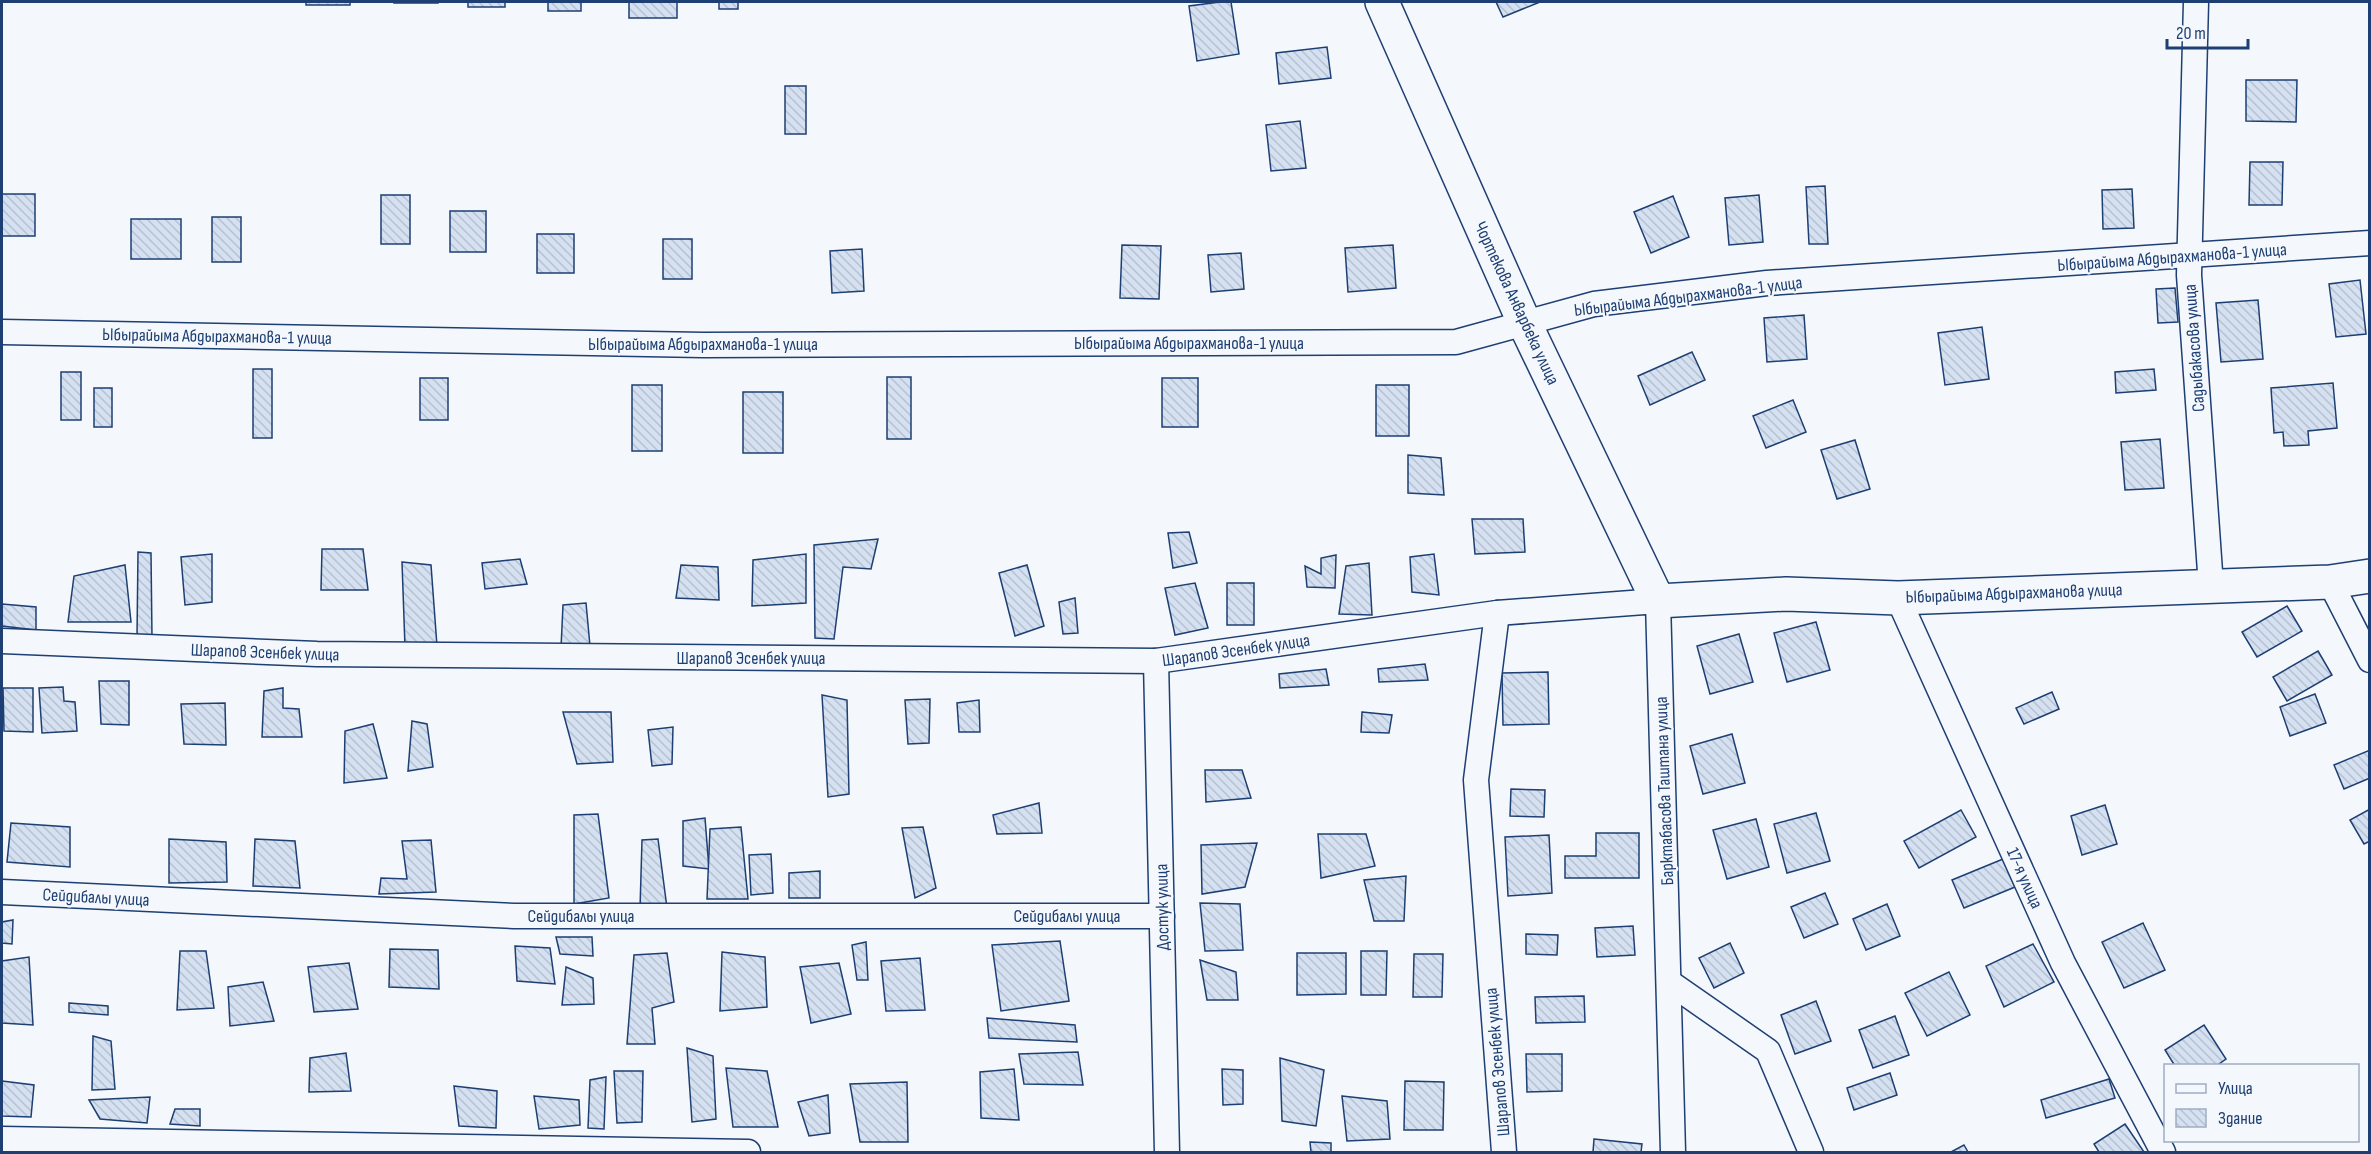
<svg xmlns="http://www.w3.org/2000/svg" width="2371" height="1154" viewBox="0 0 2371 1154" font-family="'Sofia Sans Condensed',sans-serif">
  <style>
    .building { fill: url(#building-back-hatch); stroke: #1d3f73; stroke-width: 1.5 }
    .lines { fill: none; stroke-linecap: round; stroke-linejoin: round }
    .street-casing { stroke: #1d3f73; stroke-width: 27 }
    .secondary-casing { stroke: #1d3f73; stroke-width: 36 }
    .street { stroke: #f4f7fb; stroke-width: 24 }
    .secondary { stroke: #f4f7fb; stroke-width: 33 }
    .labels { text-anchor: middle; stroke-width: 4.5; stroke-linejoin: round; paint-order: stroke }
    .street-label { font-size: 18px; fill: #1d3f73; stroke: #f4f7fb }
  </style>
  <defs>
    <pattern id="building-back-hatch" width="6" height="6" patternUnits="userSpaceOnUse" patternTransform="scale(1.5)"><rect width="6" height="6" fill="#d5e0f0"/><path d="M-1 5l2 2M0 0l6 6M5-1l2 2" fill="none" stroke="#b6c1d1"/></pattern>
  </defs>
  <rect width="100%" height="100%" fill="#f4f7fb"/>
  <!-- building -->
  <g class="building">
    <rect x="306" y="2" width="44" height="3"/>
    <rect x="394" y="2" width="44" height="1"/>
    <rect x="468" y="2" width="37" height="5"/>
    <rect x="548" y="2" width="33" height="9"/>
    <rect x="629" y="2" width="48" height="16"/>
    <rect x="719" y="2" width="19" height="7"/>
    <polygon points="1220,2 1231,2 1239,54 1197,61 1189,6"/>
    <polygon points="1496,2 1540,2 1503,17"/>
    <polygon points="1327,47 1331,78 1279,84 1276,53"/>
    <polygon points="2246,80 2297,80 2296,122 2246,121"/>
    <rect x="785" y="86" width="21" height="48"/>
    <polygon points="1300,121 1306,168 1271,171 1266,125"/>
    <polygon points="2250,162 2283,162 2282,205 2249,205"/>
    <polygon points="1825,186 1828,244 1809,244 1806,187"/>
    <polygon points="2132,189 2134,228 2103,229 2102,190"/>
    <rect x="2" y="194" width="33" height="42"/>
    <rect x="381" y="195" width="29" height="49"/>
    <polygon points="1759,195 1763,242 1729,245 1725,198"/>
    <polygon points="1673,196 1689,237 1651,253 1634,212"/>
    <rect x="450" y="211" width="36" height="41"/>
    <rect x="212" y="217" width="29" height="45"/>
    <rect x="131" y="219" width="50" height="40"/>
    <rect x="537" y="234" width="37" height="39"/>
    <rect x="663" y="239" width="29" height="40"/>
    <polygon points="1122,245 1161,246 1159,299 1120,298"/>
    <polygon points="1393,245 1396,288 1348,292 1345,248"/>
    <polygon points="862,249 864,291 832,293 830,251"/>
    <polygon points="1241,253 1244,289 1211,292 1208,255"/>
    <polygon points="2360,280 2366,334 2336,337 2329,284"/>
    <polygon points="2175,288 2178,322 2158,323 2156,289"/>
    <polygon points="2258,300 2263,359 2221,362 2216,303"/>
    <polygon points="1804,315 1807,359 1767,362 1764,318"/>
    <polygon points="1982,327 1989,379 1945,385 1938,333"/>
    <polygon points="1692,352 1705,380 1650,405 1638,376"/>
    <rect x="253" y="369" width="19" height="69"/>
    <polygon points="2154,369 2156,390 2116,393 2115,372"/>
    <rect x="61" y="372" width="20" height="48"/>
    <rect x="887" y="377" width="24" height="62"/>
    <rect x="420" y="378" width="28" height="42"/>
    <rect x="1162" y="378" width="36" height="49"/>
    <polygon points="2333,383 2337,428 2308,431 2309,445 2284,446 2283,432 2274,433 2271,388"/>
    <rect x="632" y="385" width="30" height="66"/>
    <rect x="1376" y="385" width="33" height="51"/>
    <rect x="94" y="388" width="18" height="39"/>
    <rect x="743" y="392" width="40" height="61"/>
    <polygon points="1793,400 1806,432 1766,448 1753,416"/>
    <polygon points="2160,439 2164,488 2125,490 2121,442"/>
    <polygon points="1855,440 1870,489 1837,499 1821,450"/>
    <polygon points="1408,455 1441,458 1444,495 1408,493"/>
    <polygon points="1472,519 1523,519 1525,552 1475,554"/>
    <polygon points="1189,532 1197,563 1173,568 1168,533"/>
    <polygon points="878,539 871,569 843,567 834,639 815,638 814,545"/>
    <polygon points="322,549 363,549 368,590 321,590"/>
    <polygon points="138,552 151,553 152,638 137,637"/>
    <polygon points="212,554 212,602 185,605 181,557"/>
    <polygon points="806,554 806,603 752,606 753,560"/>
    <polygon points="1434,554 1439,595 1412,592 1410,557"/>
    <polygon points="1336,555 1335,588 1307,587 1305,566 1321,574 1321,558"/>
    <polygon points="520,559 527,584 485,589 482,563"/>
    <polygon points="402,562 431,565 437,646 405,647"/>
    <polygon points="1369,563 1372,615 1339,614 1346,566"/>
    <polygon points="125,565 131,622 68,622 74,576"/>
    <polygon points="681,565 718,567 719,600 676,598"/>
    <polygon points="1027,565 1044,626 1015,636 999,573"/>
    <polygon points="1195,583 1208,628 1175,635 1165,588"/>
    <rect x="1227" y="583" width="27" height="42"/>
    <polygon points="1075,598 1078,633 1063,634 1059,602"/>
    <polygon points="586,603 590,646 561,648 563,605"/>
    <polygon points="2,604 36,607 36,630 2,626"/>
    <polygon points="2287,606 2302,631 2257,657 2242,632"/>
    <polygon points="1816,622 1830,670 1787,682 1774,633"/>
    <polygon points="1739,634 1753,682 1710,694 1697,646"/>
    <polygon points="2318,651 2332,675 2287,701 2273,677"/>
    <polygon points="1425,664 1428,680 1379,682 1378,669"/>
    <polygon points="1326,669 1329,685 1280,688 1279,674"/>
    <polygon points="1548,672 1549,724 1503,725 1502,673"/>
    <polygon points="99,681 129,681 129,725 101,724"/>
    <polygon points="63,687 64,701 75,702 77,731 42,733 39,688"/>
    <polygon points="3,688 33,688 33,732 4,731"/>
    <polygon points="283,688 283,708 299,709 302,737 262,737 264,691"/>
    <polygon points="2052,692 2059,709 2024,724 2016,708"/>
    <polygon points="2315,694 2326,723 2290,736 2280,707"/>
    <polygon points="822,695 847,700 849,794 828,797"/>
    <polygon points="930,699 929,743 908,744 905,700"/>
    <polygon points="979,700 980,732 959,732 957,703"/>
    <polygon points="225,703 226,745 184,744 181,704"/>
    <polygon points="563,712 611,712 613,762 577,764"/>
    <polygon points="1362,712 1392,715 1389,733 1361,732"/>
    <polygon points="412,721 427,724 433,767 408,771"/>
    <polygon points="373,724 387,778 344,783 345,731"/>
    <polygon points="673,727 672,764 652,766 648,730"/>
    <polygon points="1732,734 1745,783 1703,794 1690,746"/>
    <polygon points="2370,750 2370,778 2344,789 2334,765"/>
    <polygon points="1205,770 1242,770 1251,798 1206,802"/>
    <polygon points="1511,789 1545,790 1544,817 1510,816"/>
    <polygon points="1039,803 1042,833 997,834 993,815"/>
    <polygon points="2105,805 2117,844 2082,855 2071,816"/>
    <polygon points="2370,809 2370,841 2364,844 2350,820"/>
    <polygon points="1961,810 1976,837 1919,868 1904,841"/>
    <polygon points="1816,813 1830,861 1787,873 1774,824"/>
    <polygon points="598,814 609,898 574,904 574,815"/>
    <polygon points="705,818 709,869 683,866 683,821"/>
    <polygon points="1756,819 1769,867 1727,879 1713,830"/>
    <polygon points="11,823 70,827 70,867 7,862"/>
    <polygon points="741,827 748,899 707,899 710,829"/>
    <polygon points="923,827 936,888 915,898 902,828"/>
    <polygon points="1596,833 1639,833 1639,878 1565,878 1565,856 1596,856"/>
    <polygon points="1318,834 1366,834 1375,866 1321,878"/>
    <polygon points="1549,835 1552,893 1508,896 1505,837"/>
    <polygon points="169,839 226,842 227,882 169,883"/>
    <polygon points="255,839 295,841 300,888 253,886"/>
    <polygon points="658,839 667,908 640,909 642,840"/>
    <polygon points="431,840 436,892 379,894 381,878 407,879 402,841"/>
    <polygon points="1257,843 1245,887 1202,894 1201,845"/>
    <polygon points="771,854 773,893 751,895 749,855"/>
    <polygon points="2003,859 2015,887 1964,908 1952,880"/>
    <polygon points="820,871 820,898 789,898 789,873"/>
    <polygon points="1406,876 1404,921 1374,921 1364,880"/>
    <polygon points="1825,893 1838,924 1804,938 1791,907"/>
    <polygon points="1200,903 1240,904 1243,950 1205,951"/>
    <polygon points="1887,904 1900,936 1866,950 1853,919"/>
    <polygon points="13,920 12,944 2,943 2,922"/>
    <polygon points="2143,923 2165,970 2124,988 2102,942"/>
    <polygon points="1633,926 1635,955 1597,957 1595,928"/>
    <polygon points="1526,934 1558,935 1557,955 1526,954"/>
    <polygon points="556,937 592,937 593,956 560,954"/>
    <polygon points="1060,941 1069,1001 1001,1011 992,945"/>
    <polygon points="866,942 868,980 857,980 852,945"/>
    <polygon points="1730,943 1744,973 1714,988 1699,958"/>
    <polygon points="2033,944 2054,982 2004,1007 1986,966"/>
    <polygon points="515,946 550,948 555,984 517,981"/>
    <polygon points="390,949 438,950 439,989 389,987"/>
    <polygon points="180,951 206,951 214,1008 177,1010"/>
    <polygon points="1361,951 1387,951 1386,995 1361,995"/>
    <polygon points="722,952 765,957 767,1007 720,1011"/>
    <polygon points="667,953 674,1002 652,1008 655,1044 627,1044 634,955"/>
    <polygon points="1297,953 1346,953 1346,994 1297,995"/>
    <polygon points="1414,954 1443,954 1442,997 1413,997"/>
    <polygon points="29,957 33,1025 2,1023 2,961"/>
    <polygon points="920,958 925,1010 886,1011 881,961"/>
    <polygon points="1200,960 1236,972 1238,1000 1207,1000"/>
    <polygon points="349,963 358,1009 314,1012 308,967"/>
    <polygon points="839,963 851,1014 811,1023 800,967"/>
    <polygon points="566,967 593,978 594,1004 562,1005"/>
    <polygon points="1949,972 1970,1015 1927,1036 1905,993"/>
    <polygon points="263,982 274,1021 230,1026 228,987"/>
    <polygon points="1584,996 1585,1022 1536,1023 1535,997"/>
    <polygon points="1816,1001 1831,1041 1795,1054 1781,1015"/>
    <polygon points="69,1003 108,1006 108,1015 69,1012"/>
    <polygon points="1895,1016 1909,1055 1873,1068 1859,1030"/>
    <polygon points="987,1018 1075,1025 1077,1042 989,1038"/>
    <polygon points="2204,1025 2226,1059 2216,1066 2175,1066 2165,1050"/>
    <polygon points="93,1036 111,1041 115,1089 92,1090"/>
    <polygon points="687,1048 713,1056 716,1119 692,1122"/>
    <polygon points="1078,1052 1083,1085 1024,1084 1019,1054"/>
    <polygon points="346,1053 351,1091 309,1092 310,1058"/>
    <polygon points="1526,1054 1562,1054 1562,1091 1527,1092"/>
    <polygon points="1280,1058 1324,1070 1316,1126 1282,1121"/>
    <polygon points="726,1068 767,1071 778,1127 733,1127"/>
    <polygon points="1014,1069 1019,1120 981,1118 980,1072"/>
    <polygon points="1222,1069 1243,1070 1243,1104 1223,1105"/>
    <polygon points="614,1071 643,1071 642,1122 617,1123"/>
    <polygon points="1890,1073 1897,1095 1854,1110 1847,1088"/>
    <polygon points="606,1077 604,1129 588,1128 590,1080"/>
    <polygon points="2109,1079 2115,1098 2046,1118 2041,1100"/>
    <polygon points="2,1081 34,1085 31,1117 2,1116"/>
    <polygon points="1405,1081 1444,1082 1443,1130 1404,1130"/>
    <polygon points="907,1082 908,1142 860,1142 850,1084"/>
    <polygon points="454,1086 497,1091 496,1128 459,1126"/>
    <polygon points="828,1095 830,1133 809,1136 798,1102"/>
    <polygon points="534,1096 579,1100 580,1125 539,1129"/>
    <polygon points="1342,1096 1387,1101 1390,1139 1347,1141"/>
    <polygon points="150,1097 147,1123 100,1119 89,1100"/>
    <polygon points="175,1109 200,1109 200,1126 170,1124"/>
    <polygon points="2125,1124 2144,1152 2099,1152 2094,1144"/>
    <polygon points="1594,1139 1642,1144 1641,1152 1593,1152"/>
    <polygon points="1310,1142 1331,1143 1331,1152 1311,1152"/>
    <polygon points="1964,1145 1968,1152 1951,1152"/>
  </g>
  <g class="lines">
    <!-- street casing -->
    <g class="street-casing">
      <g id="street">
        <polyline points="2196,2 2189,275 2211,586"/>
        <polyline points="2,332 703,345 1456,342 1594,304 1767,283 2370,243"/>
        <polyline points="2330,582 2370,660"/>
        <polyline points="1898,598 2063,963 2163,1152"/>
        <polyline points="1497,613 1476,780 1504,1152"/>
        <polyline points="2,641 317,654 1156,661 1497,613 1658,601 1673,1152"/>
        <polyline points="1156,661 1167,1152"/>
        <polyline points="2,892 514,916 1162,916"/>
        <polyline points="1669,982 1768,1051 1811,1152"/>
        <polyline points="2,1139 748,1152"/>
      </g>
    </g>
    <!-- secondary casing -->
    <g class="secondary-casing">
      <polyline id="secondary" points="1382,2 1524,322 1658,601 1786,594 1898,598 2330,582 2370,576"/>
    </g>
    <!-- street -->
    <use href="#street" class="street"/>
    <!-- secondary -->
    <use href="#secondary" class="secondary"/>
  </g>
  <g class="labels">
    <!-- street labels -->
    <g class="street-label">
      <text transform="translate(2172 257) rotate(-4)" y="6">Ыбырайыма Абдырахманова-1 улица</text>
      <text transform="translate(1688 296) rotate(-7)" y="6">Ыбырайыма Абдырахманова-1 улица</text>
      <text transform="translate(1517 303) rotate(65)" y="6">Чортекова Анварбека улица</text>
      <text transform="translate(217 336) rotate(1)" y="6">Ыбырайыма Абдырахманова-1 улица</text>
      <text x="1189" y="349">Ыбырайыма Абдырахманова-1 улица</text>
      <text x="703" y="350">Ыбырайыма Абдырахманова-1 улица</text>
      <text transform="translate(2194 348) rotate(-94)" y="6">Садыбакасова улица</text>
      <text transform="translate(2014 593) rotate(-2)" y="6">Ыбырайыма Абдырахманова улица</text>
      <text transform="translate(1236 650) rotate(-8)" y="6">Шарапов Эсенбек улица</text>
      <text transform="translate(265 652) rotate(2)" y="6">Шарапов Эсенбек улица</text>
      <text x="751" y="664">Шарапов Эсенбек улица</text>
      <text transform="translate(1664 791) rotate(-92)" y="6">Барктабасова Таштана улица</text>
      <text transform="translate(2025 878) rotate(66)" y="6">17-я улица</text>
      <text transform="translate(96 897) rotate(3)" y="6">Сейдибалы улица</text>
      <text transform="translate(1162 907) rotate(-91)" y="6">Достук улица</text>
      <text x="581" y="922">Сейдибалы улица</text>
      <text x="1067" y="922">Сейдибалы улица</text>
      <text transform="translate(1497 1062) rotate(-95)" y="6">Шарапов Эсенбек улица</text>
    </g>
  </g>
  <!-- border -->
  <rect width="2371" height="1154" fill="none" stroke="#1d3f73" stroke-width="6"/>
  <!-- legend -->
  <rect x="2164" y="1064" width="195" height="78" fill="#f4f7fb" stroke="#9eadc5" stroke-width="1.5"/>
  <rect x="2176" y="1084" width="30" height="9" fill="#f4f7fb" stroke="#9eadc5" stroke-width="1.5"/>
  <text x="2218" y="1094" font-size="18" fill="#1d3f73">Улица</text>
  <rect x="2176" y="1109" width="30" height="18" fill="url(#building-back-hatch)" stroke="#9eadc5" stroke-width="1.5"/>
  <text x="2218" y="1124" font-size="18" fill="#1d3f73">Здание</text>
  <!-- scale -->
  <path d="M2167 39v9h81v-9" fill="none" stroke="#1d3f73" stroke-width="3"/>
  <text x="2176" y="39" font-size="18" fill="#1d3f73" stroke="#f4f7fb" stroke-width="4.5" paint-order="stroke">20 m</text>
</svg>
